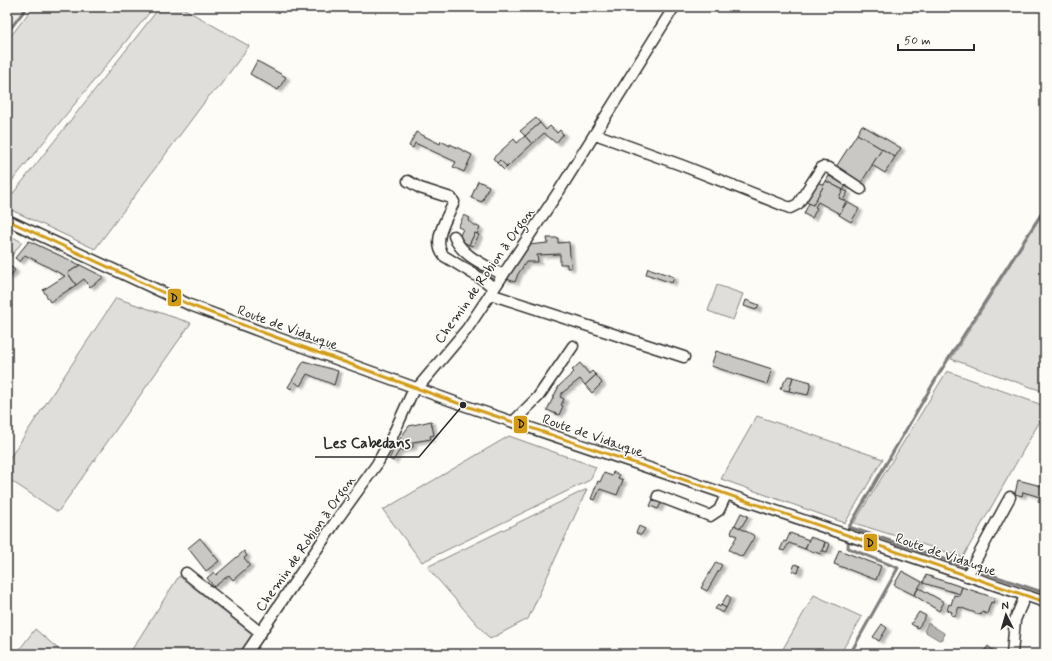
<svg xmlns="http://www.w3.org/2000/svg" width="1052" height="661" viewBox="0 0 1052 661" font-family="Mynerve,sans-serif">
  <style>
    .built { fill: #edece8 }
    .green { fill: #dfdeda; stroke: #858482 }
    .water { fill: #b5b4b1; stroke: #7e7d7b }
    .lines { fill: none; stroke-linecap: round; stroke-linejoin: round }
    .stream { stroke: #7e7d7b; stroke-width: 3 }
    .building { fill: #c9c8c4; stroke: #2b2b2b; filter: url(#shadow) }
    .minor-casing { stroke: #2b2b2b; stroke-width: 13 }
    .minor { stroke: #fdfcf7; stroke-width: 10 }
    .bus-1-casing { stroke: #fdfcf7; stroke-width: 6 }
    .bus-1 { stroke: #d29c19; stroke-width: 3 }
    .labels { text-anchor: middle; stroke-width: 3; stroke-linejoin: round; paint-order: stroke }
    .street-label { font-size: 14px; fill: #2b2b2b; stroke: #fdfcf7 }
    .leader { fill: none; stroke: #2b2b2b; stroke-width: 1.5 }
    .callout-dot { fill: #2b2b2b; stroke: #fdfcf7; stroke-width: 1.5 }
    .callout-label { font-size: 15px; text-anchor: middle; font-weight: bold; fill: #2b2b2b; stroke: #fdfcf7; stroke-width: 3; stroke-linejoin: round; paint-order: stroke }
    .line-badge { stroke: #fdfcf7; stroke-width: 1.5 }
    .pale-badge-label { font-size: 11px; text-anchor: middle; font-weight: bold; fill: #111 }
  </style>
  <defs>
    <filter id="shadow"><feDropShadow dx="4" dy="2.5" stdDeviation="1" flood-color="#0004"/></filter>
  </defs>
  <rect width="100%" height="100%" fill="#fdfcf7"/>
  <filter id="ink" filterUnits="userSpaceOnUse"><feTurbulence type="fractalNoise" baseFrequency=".025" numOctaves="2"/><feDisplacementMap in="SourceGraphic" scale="8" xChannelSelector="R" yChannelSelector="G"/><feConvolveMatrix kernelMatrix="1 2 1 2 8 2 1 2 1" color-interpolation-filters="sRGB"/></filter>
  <g filter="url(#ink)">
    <!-- built -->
    <polygon class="built" points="7,7 24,7 7,29"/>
    <!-- green -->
    <g class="green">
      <polygon points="33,7 154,7 7,187 7,41"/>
      <polygon points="160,7 181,7 249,46 219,87 209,96 95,249 7,208 7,201"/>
      <polygon points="1045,210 1045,392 951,359"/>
      <polygon points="7,234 22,242 7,262"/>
      <polygon points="717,285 743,294 733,320 708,311"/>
      <polygon points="116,298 191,323 58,512 7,478 7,462"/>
      <polygon points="947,371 1045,406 1045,412 963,557 854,523"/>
      <polygon points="757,416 883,459 845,523 721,479"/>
      <polygon points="509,436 596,467 590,480 422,562 383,510"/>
      <polygon points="587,489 528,619 490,639 427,567"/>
      <polygon points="179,576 253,635 240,654 129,654"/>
      <polygon points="814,595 862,617 840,654 780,654"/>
      <polygon points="35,629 64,654 16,654"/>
    </g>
    <!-- water -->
    <polygon class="water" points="928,623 944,633 943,639 939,640 924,631"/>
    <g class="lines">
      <!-- stream -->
      <g class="stream">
        <polyline points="7,33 27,7"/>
        <polyline points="849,527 1045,593"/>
        <polyline points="850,654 898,568 848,548 849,527 940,372 1045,208"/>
      </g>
    </g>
    <!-- building -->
    <g class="building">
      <polygon points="257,61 286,77 278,90 250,74"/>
      <polygon points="536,118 540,123 525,136 520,131"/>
      <polygon points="540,123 546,130 550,126 557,133 560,130 563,134 556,143 544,133 532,144 525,136"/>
      <polygon points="862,125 901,148 895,157 857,134"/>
      <polygon points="416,132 440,144 441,141 450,146 450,144 472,155 464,172 453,167 456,162 415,143 413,148 409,146"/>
      <polygon points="857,134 882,149 861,183 836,167"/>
      <polygon points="525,136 532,144 507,167 500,160 497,163 493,158 514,139 517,143"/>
      <polygon points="882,149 895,157 885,173 872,165"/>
      <polygon points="500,160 507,167 504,170 497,163"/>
      <polygon points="829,176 846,185 843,190 826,181"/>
      <polygon points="478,181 489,186 482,202 471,198"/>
      <polygon points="826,181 843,190 839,198 846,201 840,214 818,202 815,207 817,208 812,218 804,214 809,203 813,205"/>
      <polygon points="817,182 824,185 813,205 806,202"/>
      <polygon points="843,190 848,192 843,200 839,198"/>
      <polygon points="847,202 859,209 851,222 839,215"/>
      <polygon points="464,215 470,218 468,221 480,228 477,234 475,233 469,245 458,239 463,229 458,227"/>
      <polygon points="475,233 479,235 473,246 469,245"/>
      <polygon points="547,238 558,238 558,243 569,242 571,268 567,268 567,264 560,264 560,254 537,255 538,262 526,262 518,274 515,282 507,279 505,281 504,281 528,245 548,243"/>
      <polygon points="29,241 80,265 68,273 76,285 50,302 43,290 65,276 25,255 20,262 15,258"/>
      <polygon points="80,265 104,277 90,287 84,279 76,285 68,273"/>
      <polygon points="10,266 15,270 10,277 7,275 7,270"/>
      <polygon points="648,268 674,277 672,283 646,274"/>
      <polygon points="746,300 759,305 756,310 744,306"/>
      <polygon points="716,351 772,369 767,384 711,366"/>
      <polygon points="304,361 338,371 334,385 307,374 300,386 295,382 291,389 288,387"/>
      <polygon points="580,363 589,374 592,371 596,375 585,385 580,379 562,393 560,397 564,399 561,405 563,406 559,415 547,410 559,386 574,372 572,370"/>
      <polygon points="596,375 602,383 592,393 585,385"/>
      <polygon points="788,376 793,377 789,391 780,389"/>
      <polygon points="793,377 811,382 808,395 789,391"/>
      <polygon points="431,421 434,435 430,436 431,439 413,442 413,447 399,451 393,461 389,459 395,447 397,447 397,444 399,443 399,440 409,426"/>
      <polygon points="613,472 619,475 618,478 623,480 617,495 600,489 595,500 591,499 598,481 600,482 604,473 612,476"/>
      <polygon points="1018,480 1045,487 1045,503 1038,501 1040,497 1023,492 1022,496 1015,494"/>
      <polygon points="653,499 661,503 658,509 650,506"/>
      <polygon points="741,513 748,516 740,529 735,525"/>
      <polygon points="734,525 755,536 742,557 729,550 737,536 731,533"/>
      <polygon points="639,526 645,529 641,535 636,533"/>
      <polygon points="790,533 809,540 805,549 789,543 784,551 780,550 784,541 786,542"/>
      <polygon points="810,537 825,542 821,554 805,549"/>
      <polygon points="200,538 219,561 206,571 188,548"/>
      <polygon points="825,542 830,544 827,552 823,551"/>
      <polygon points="839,550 881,566 876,580 834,564"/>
      <polygon points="244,551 247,556 244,558 250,565 233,580 229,575 214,587 207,578 214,572 216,575"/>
      <polygon points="716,562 722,565 707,591 701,588"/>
      <polygon points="795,564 800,566 798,573 792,571"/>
      <polygon points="902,571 922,582 914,595 894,585"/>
      <polygon points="926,575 962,587 960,594 923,583"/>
      <polygon points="962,587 995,598 993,603 991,602 987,614 982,612 981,615 959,607 955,616 951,615 952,612 947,610 949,604 951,605 954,595 959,596"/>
      <polygon points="919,588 944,602 939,611 914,595"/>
      <polygon points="727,595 731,598 726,608 721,605"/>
      <polygon points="718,605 720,607 721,605 726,608 723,613 715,609"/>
      <polygon points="919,612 926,616 918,628 911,624"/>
      <polygon points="882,624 887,628 879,641 873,637"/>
      <polygon points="988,646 997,654 982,654"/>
    </g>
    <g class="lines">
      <!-- minor casing -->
      <g class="minor-casing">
        <g id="minor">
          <polyline points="595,134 681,165 790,208 798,204 822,167 829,168 861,189"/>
          <path d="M408,181L420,188L451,198L454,202C447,218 431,241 444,256L485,281L494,288"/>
          <polyline points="7,220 190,305 267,334 463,405 1045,602"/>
          <path d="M454,236C461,256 485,265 503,275"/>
          <polyline points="490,294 684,357"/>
          <polyline points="513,422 538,397 573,346"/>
          <polyline points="658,496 710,516 719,510 726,495"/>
          <polyline points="186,573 261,633"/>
          <polyline points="967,576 1010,497"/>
          <polyline points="246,654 336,521 377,464 392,437 412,393 420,385 467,329 559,191 674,7"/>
          <polyline points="1012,654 1015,620 1025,596"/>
        </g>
      </g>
      <!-- minor -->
      <use href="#minor" class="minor"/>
      <!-- bus-1 casing -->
      <g class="bus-1-casing">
        <polyline id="bus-1" points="7,220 190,305 267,334 463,405 1045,602"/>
      </g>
      <!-- bus-1 -->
      <use href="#bus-1" class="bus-1"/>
    </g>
  </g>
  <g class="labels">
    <!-- street labels -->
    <g class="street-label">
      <text transform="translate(484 275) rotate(-55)" y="5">Chemin de Robion à Orgon</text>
      <text transform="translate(288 327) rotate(20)" y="5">Route de Vidauque</text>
      <text transform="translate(593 435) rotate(19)" y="5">Route de Vidauque</text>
      <text transform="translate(305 543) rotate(-55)" y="5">Chemin de Robion à Orgon</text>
      <text transform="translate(946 554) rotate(19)" y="5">Route de Vidauque</text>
    </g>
  </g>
  <!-- callouts -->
  <path class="leader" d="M463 405L419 457H315"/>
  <circle class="callout-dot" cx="463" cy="405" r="4"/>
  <g class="callout-label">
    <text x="367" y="448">Les Cabedans</text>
  </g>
  <g class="line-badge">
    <rect x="167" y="288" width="15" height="19" rx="4" fill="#d29c19"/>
    <rect x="513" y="415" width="15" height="19" rx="4" fill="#d29c19"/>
    <rect x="863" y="533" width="15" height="19" rx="4" fill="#d29c19"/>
  </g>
  <g class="pale-badge-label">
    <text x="174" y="302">D</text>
    <text x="521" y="428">D</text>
    <text x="870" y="547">D</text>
  </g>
  <!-- margin -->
  <rect width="1052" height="661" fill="none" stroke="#fdfcf7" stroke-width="24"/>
  <rect x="12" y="12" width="1028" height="637" fill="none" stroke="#2b2b2b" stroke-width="1.5" filter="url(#ink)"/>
  <!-- north arrow -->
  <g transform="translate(1006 615) rotate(355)" stroke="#fdfcf7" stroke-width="3" paint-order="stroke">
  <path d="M0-3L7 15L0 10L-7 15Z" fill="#2b2b2b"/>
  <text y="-6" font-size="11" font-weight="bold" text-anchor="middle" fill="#2b2b2b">N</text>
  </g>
  <!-- scale -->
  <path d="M898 44v6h76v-6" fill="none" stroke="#2b2b2b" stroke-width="2"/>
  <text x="904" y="44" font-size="12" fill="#2b2b2b" stroke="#fdfcf7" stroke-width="3" paint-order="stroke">50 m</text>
</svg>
